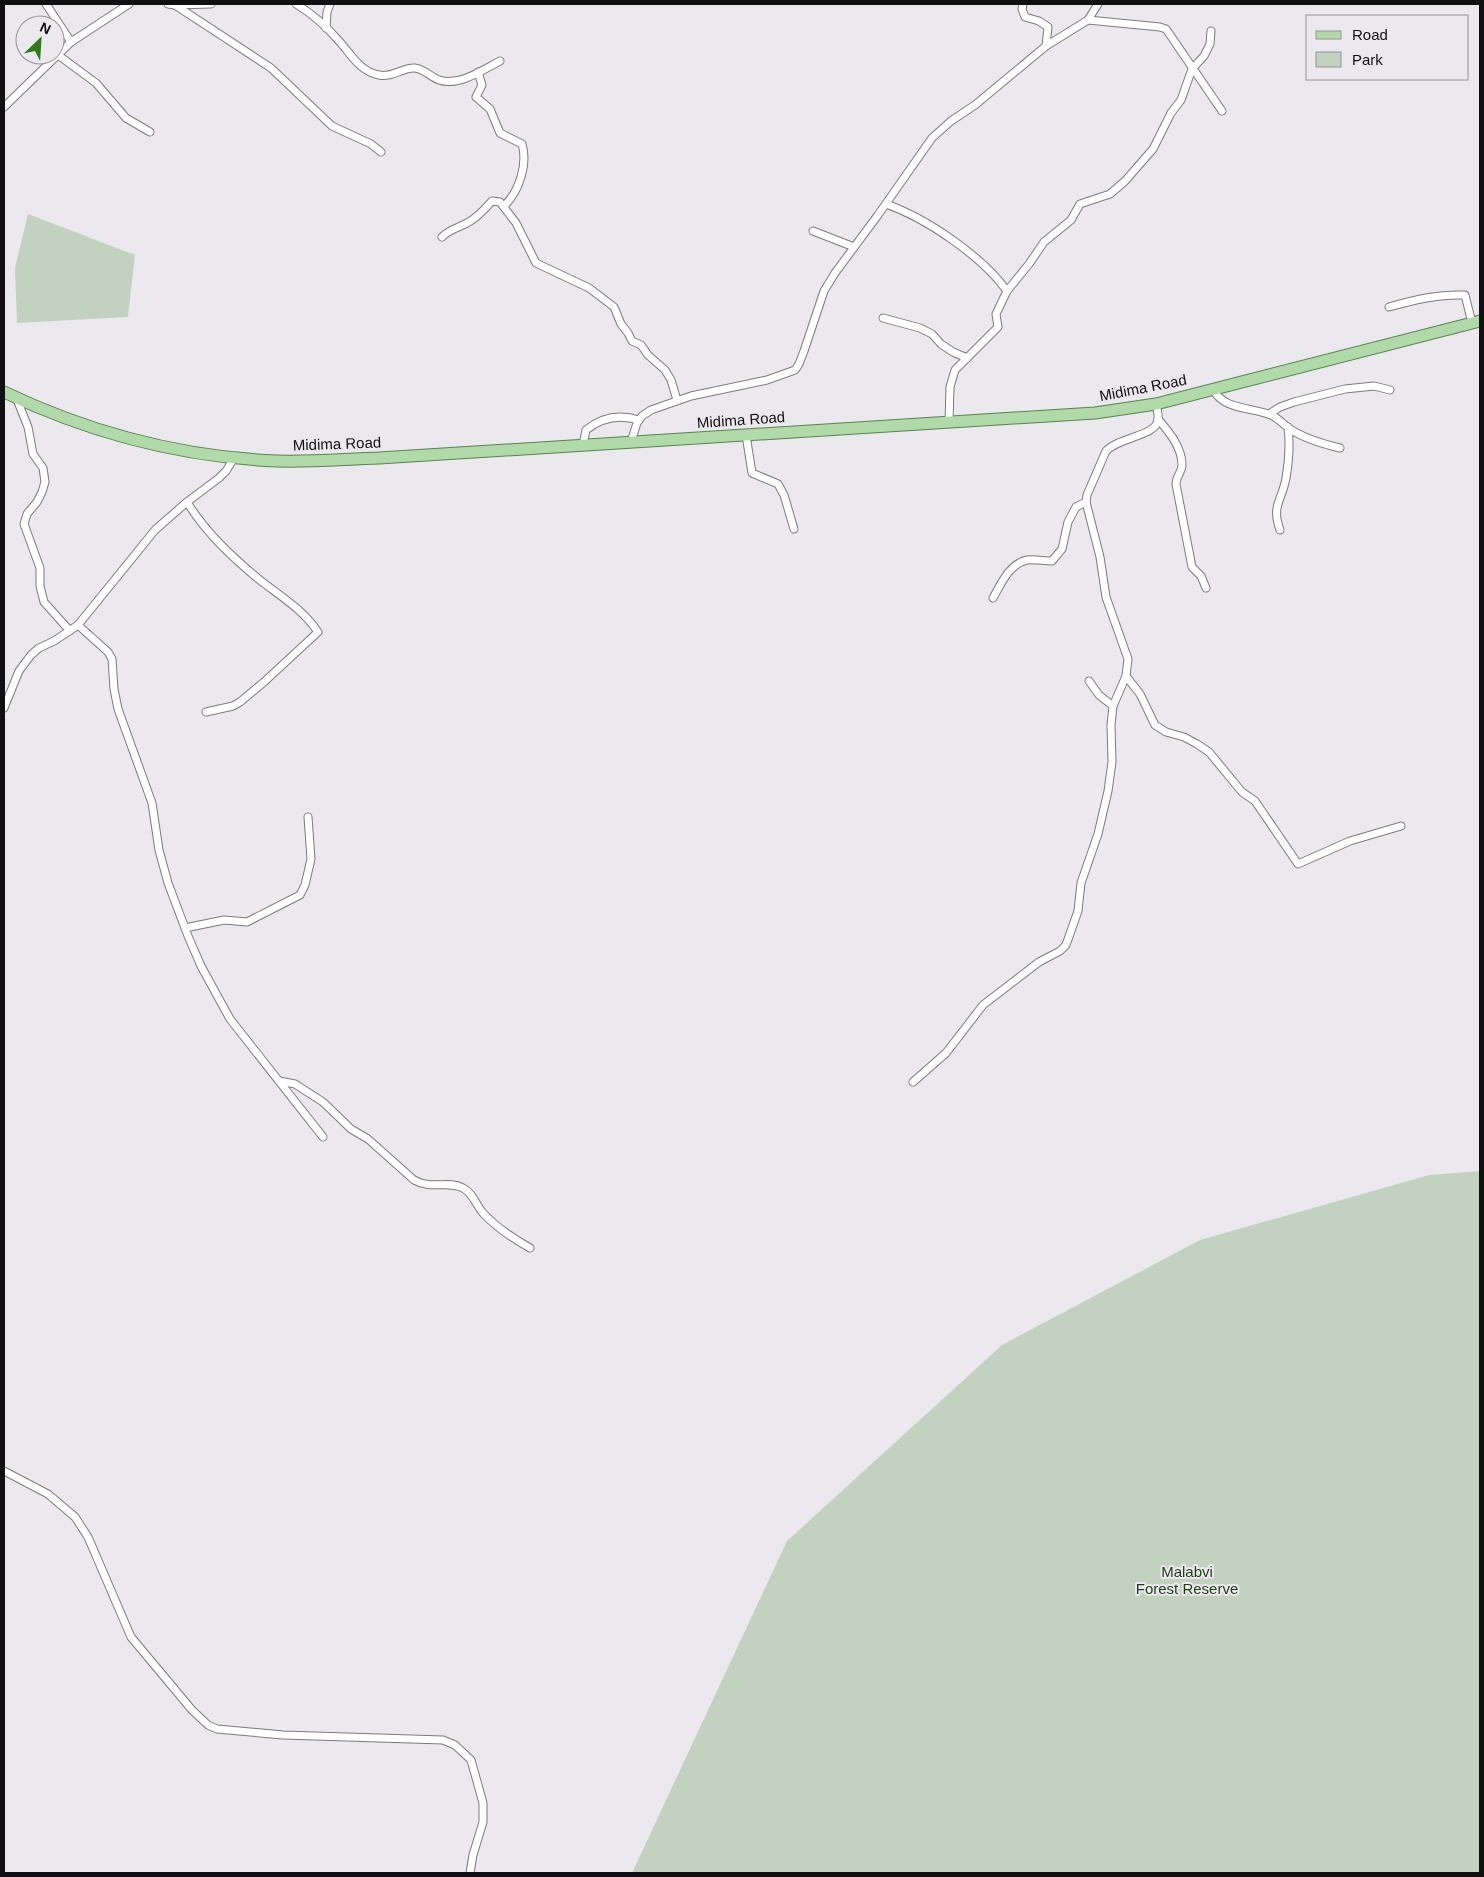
<svg xmlns="http://www.w3.org/2000/svg" width="1484" height="1877" viewBox="0 0 1484 1877" font-family="Helvetica,sans-serif">
  <style>
    .green { fill: #c3d2c0 }
    .lines { fill: none; stroke-linecap: round; stroke-linejoin: round }
    .street-casing { stroke: #7c7a7f; stroke-width: 9 }
    .primary-casing { stroke: #58824f; stroke-width: 13 }
    .street { stroke: #fff; stroke-width: 7 }
    .primary { stroke: #b2d9aa; stroke-width: 11 }
    .labels { text-anchor: middle; stroke-width: 4; stroke-linejoin: round; paint-order: stroke }
    .street-label { font-size: 15px; fill: #100f11; stroke: #ece9ee }
    .park-label { font-size: 15px; fill: #1e3e17; stroke: #ece9ee }
  </style>
  <rect width="100%" height="100%" fill="#ece9ee"/>
  <!-- green -->
  <g class="green">
    <polygon points="28,214 135,255 128,317 17,323 15,268"/>
    <polygon points="1480,1171 1480,1873 632,1873 787,1541 1002,1345 1200,1240 1429,1175"/>
  </g>
  <g class="lines">
    <!-- street casing -->
    <g class="street-casing">
      <g id="street">
        <polyline points="46,4 71,42"/>
        <polyline points="168,4 175,5 211,4"/>
        <path d="M296,4C311,13 327,27 339,41C351,54 360,72 379,75C392,78 403,67 415,68C424,69 431,77 439,80C459,87 484,69 500,61"/>
        <polyline points="1023,4 1022,9 1025,17 1039,21 1048,27 1046,46"/>
        <polyline points="175,5 271,68 332,126 371,144 381,152"/>
        <polyline points="1088,20 1160,27 1166,29 1222,111"/>
        <polyline points="326,28 327,12 330,4"/>
        <polyline points="58,55 96,83 126,118 150,132"/>
        <path d="M478,72L482,85L476,97L490,109L500,133L522,144C528,164 519,192 504,206"/>
        <polyline points="4,107 71,42 129,4"/>
        <path d="M886,204C926,218 982,256 1007,291"/>
        <polyline points="813,231 854,247"/>
        <path d="M442,237C450,229 458,228 467,223C477,218 485,209 492,201L500,202L516,223L536,263L589,288L614,307L621,324L628,333L632,341L641,345L648,355L665,370L671,380L677,400"/>
        <path d="M1389,307C1414,300 1438,294 1465,295L1472,323"/>
        <polyline points="883,318 920,328 932,334 941,344 953,352 967,358"/>
        <path d="M1213,389C1223,410 1251,407 1271,415C1278,418 1283,424 1290,429C1305,439 1323,444 1340,448"/>
        <polyline points="16,397 28,427 33,454 43,468 45,482 42,492 37,502 27,514 24,524 40,568 40,586 44,602 70,631"/>
        <polyline points="1269,414 1280,407 1294,402 1345,389 1374,386 1390,390"/>
        <path d="M1158,419C1169,432 1182,447 1182,465C1182,472 1176,476 1176,484L1192,567L1201,576L1206,588"/>
        <polyline points="949,423 950,387 955,370 998,327 996,314 1007,291 1029,264 1044,242 1071,220 1080,204 1110,194 1125,181 1153,149 1171,113 1181,100 1192,69 1204,56 1210,44 1211,31"/>
        <polyline points="746,435 752,473 778,484 784,495 794,529"/>
        <polyline points="631,442 637,423 642,416 651,410 691,396 767,380 795,370 799,364 804,351 824,291 835,273 878,215 932,138 951,121 975,105 1046,46 1088,20 1098,4"/>
        <path d="M583,445L586,430C602,417 619,414 639,420"/>
        <path d="M187,502C206,533 233,558 261,581C282,597 303,610 318,632L264,682L240,702L233,706L206,712"/>
        <path d="M1280,530C1271,505 1282,501 1286,478C1289,461 1290,444 1288,427"/>
        <path d="M993,598C1001,584 1009,564 1027,560C1035,559 1044,561 1052,561L1062,549L1068,522L1076,507L1086,502"/>
        <polyline points="78,625 108,652 112,659 114,689 118,709 152,803 159,850 168,883 188,936 201,966 230,1019 323,1137"/>
        <polyline points="1126,676 1140,694 1155,725 1166,732 1184,737 1197,744 1209,752 1242,792 1255,801 1298,864 1350,841 1401,826"/>
        <polyline points="1089,681 1099,695 1113,706"/>
        <polyline points="4,708 19,671 31,655 39,648 54,641 78,625 155,530 187,502 219,478 226,471 234,458"/>
        <polyline points="185,928 224,920 247,922 300,895 305,885 311,859 308,817"/>
        <path d="M279,1081L295,1084L323,1102L351,1129L368,1139L414,1180C432,1190 448,1180 463,1188C473,1193 476,1205 483,1213C497,1228 512,1238 530,1248"/>
        <path d="M913,1082L946,1053L983,1005L1039,962L1060,951L1066,945L1078,911L1081,883L1098,834L1108,791L1112,762L1111,725L1113,706L1126,676L1128,659L1106,597L1100,557L1086,502L1087,495L1106,451C1119,437 1156,436 1158,420C1159,415 1157,409 1156,404"/>
        <polyline points="4,1471 48,1494 75,1517 88,1537 131,1637 192,1710 208,1725 217,1729 283,1735 443,1740 455,1745 471,1760 483,1803 483,1822 473,1855 470,1873"/>
      </g>
    </g>
    <!-- primary casing -->
    <g class="primary-casing">
      <path id="primary" d="M4,392C90,433 182,457 277,461C311,462 345,459 379,458L1095,413L1156,404L1480,321"/>
    </g>
    <!-- street -->
    <use href="#street" class="street"/>
    <!-- primary -->
    <use href="#primary" class="primary"/>
  </g>
  <g class="labels">
    <!-- street labels -->
    <g class="street-label">
      <text transform="translate(1143 388) rotate(-11)" y="5">Midima Road</text>
      <text transform="translate(741 420) rotate(-4)" y="5">Midima Road</text>
      <text transform="translate(337 444) rotate(-2)" y="5">Midima Road</text>
    </g>
    <!-- park labels -->
    <g class="park-label">
      <text x="1187" y="1577">Malabvi<tspan x="1187" dy="17">Forest Reserve</tspan></text>
    </g>
  </g>
  <!-- border -->
  <rect width="1484" height="1877" fill="none" stroke="#100f11" stroke-width="10"/>
  <!-- legend -->
  <rect x="1306" y="15" width="162" height="65" fill="#ece9ee" stroke="#949296"/>
  <rect x="1316" y="31" width="25" height="8" fill="#b2d9aa" stroke="#949296"/>
  <text x="1352" y="40" font-size="15" fill="#100f11">Road</text>
  <rect x="1316" y="52" width="25" height="15" fill="#c3d2c0" stroke="#949296"/>
  <text x="1352" y="65" font-size="15" fill="#100f11">Park</text>
  <!-- north arrow -->
  <g transform="translate(40 40) rotate(25)"><circle r="24" fill="#ece9ee" stroke="#949296"/>
  <path d="M0-4L9 19L0 12L-9 19Z" fill="#31791d"/>
  <text y="-8" font-size="14" font-weight="bold" text-anchor="middle" fill="#100f11">N</text>
  </g>
</svg>
